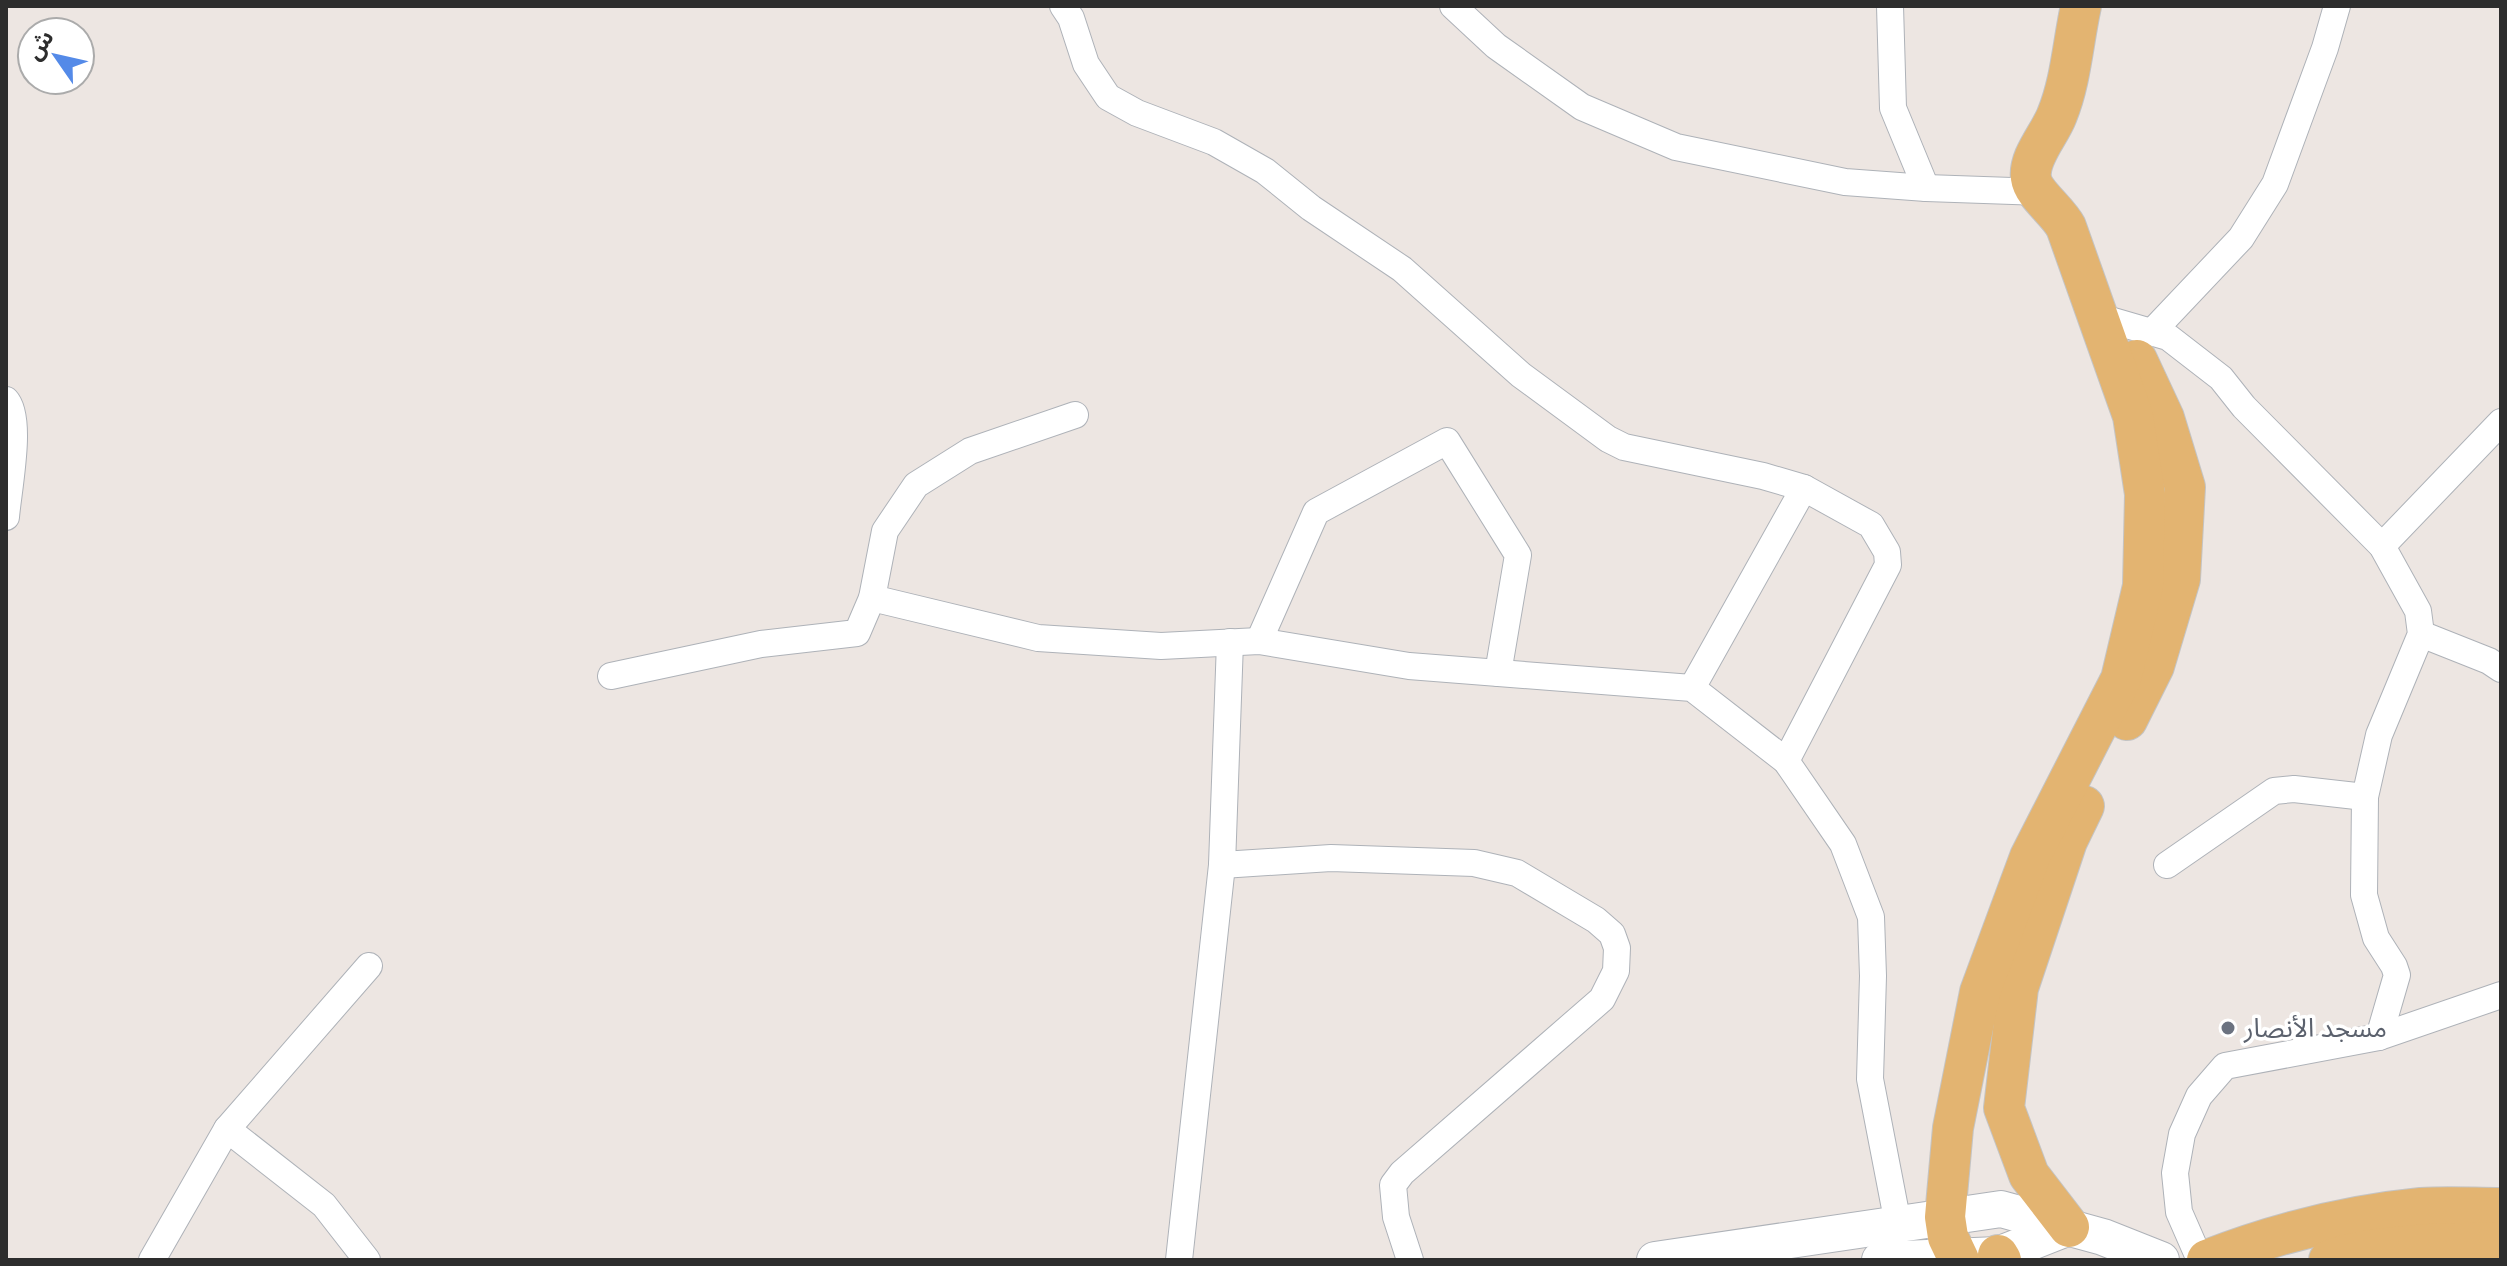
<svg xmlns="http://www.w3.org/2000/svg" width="2507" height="1266" viewBox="0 0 2507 1266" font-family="'Noto Sans','Noto Sans Arabic',sans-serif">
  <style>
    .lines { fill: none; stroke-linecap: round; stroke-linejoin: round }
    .minor-casing { stroke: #aeb2b8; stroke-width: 28 }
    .secondary-casing { stroke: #aeb2b8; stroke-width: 38 }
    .primary-casing { stroke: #c4c4c4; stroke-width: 42 }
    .minor { stroke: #fff; stroke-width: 26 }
    .secondary { stroke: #fff; stroke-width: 36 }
    .primary { stroke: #e3b471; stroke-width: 40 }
    .worship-dot { fill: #6b7280; stroke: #fff; stroke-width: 3 }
    .labels { text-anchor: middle; stroke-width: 7; stroke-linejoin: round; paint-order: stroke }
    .worship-label { font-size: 26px; fill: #5b616d; stroke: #fff; text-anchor: start }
  </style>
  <rect width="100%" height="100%" fill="#ede6e2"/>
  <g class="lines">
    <!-- minor casing -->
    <g class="minor-casing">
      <g id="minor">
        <polyline points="1063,6 1071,18 1086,64 1108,97 1137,113 1214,142 1265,171 1311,208 1402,269 1521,375 1608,439 1624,447 1763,476 1804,488 1871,525 1887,552 1888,565 1786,761"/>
        <polyline points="1453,6 1496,46 1582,107 1676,147 1845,182 1926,188 2038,192"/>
        <polyline points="1890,6 1893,108 1926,188"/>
        <polyline points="2096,316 2168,337 2221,378 2244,407 2382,546 2418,611 2421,634 2379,735 2365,797 2364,895 2376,938 2394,966 2397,975 2379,1037"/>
        <polyline points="2152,332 2241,238 2275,184 2325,48 2337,6"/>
        <path d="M6,400C23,418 8,491 6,517"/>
        <polyline points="2382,546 2501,422"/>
        <polyline points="872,598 1038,638 1161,646 1259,641 1409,666 1692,688 1786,761 1843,844 1871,917 1873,976 1870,1079 1898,1224"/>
        <polyline points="2421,634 2489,661 2501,669"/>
        <polyline points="1259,641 1316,512 1447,441 1518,555 1498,673"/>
        <polyline points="611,676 761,644 857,633 872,598 885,531 916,485 970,451 1075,415"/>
        <polyline points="1692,688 1804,488"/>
        <polyline points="1222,865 1331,858 1474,863 1517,873 1596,920 1612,934 1617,948 1616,971 1602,999 1402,1173 1393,1185 1396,1217 1410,1260"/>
        <polyline points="2167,865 2274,791 2294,789 2365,797"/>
        <polyline points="227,1129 324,1205 367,1260"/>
        <polyline points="152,1260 227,1129 369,966"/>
        <polyline points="1179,1260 1222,865 1230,642"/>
        <polyline points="2200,1260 2179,1212 2175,1173 2182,1134 2199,1096 2225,1066 2379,1037 2501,995"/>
      </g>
    </g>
    <!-- secondary casing -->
    <g class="secondary-casing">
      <g id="secondary">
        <polyline points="1655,1260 2001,1209 2103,1237 2161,1260"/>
        <polyline points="1880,1260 1998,1255 2069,1227"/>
      </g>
    </g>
    <!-- primary casing -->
    <g class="primary-casing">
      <g id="primary">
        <polyline points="2127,720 2154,666 2180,579 2185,487 2164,418 2137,360"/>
        <polyline points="2069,1227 2029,1175 2004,1108 2018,988 2067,841 2084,806"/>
        <polyline points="1998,1255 2001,1260"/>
        <path d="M1959,1260L1948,1237L1945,1217L1953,1128L1980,992L2030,857L2121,679L2143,586L2145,494L2133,416L2066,227C2058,211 2033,194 2031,178C2028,157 2050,134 2057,115C2071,81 2073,42 2081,6"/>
        <path d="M2207,1260C2274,1234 2349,1215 2421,1208C2447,1206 2475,1208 2501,1208"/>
        <path d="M2329,1260C2373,1244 2453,1242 2501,1243"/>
      </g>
    </g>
    <!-- minor -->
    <use href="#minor" class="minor"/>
    <!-- secondary -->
    <use href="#secondary" class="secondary"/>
    <!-- primary -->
    <use href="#primary" class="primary"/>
  </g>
  <!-- markers -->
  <circle class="worship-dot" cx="2228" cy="1028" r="8"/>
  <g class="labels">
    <!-- worship labels -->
    <g class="worship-label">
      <text x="2244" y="1037">مسجد الأنصار</text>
    </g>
  </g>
  <!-- border -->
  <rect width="2507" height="1266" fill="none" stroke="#2d2d2d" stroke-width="16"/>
  <!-- north arrow -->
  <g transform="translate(56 56) rotate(304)"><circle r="38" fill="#ffffff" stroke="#ababab" stroke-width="2"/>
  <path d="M0-6L14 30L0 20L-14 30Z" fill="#548ae8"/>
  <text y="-12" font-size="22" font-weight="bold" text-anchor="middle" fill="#2d2d2d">ش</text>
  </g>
</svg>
